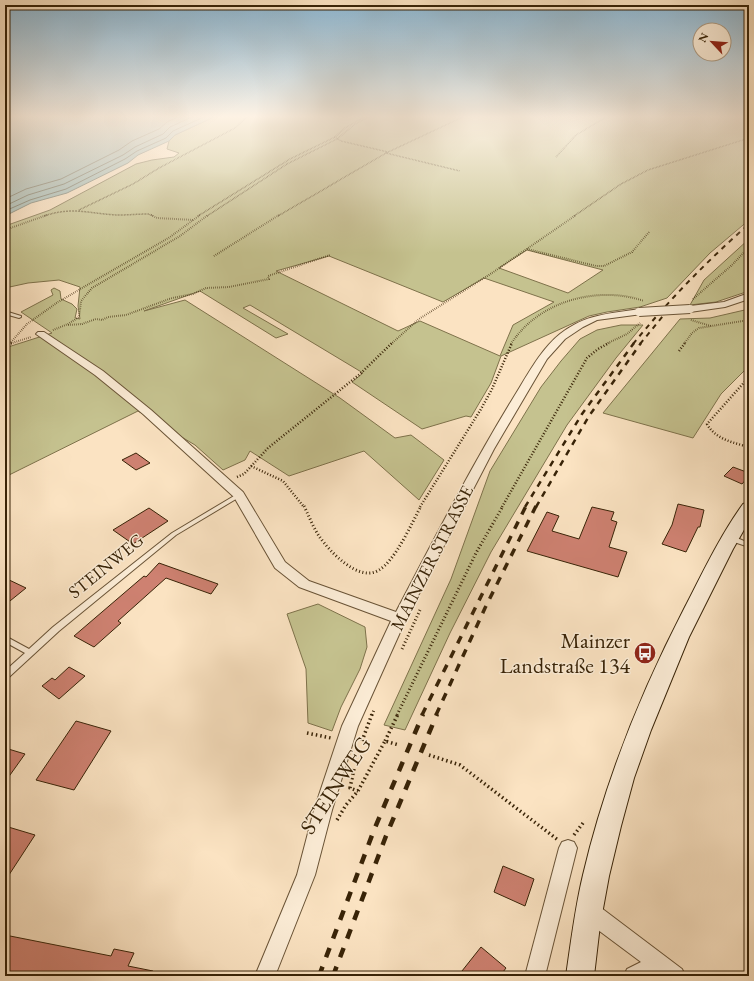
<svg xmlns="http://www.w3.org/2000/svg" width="754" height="981" viewBox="0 0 754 981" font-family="'EB Garamond',serif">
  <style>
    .green { fill: #c5c28f; stroke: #7e724b; fill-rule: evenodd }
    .water { fill: #a0bdba; stroke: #767f72 }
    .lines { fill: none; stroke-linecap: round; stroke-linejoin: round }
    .shore { stroke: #6c7060; stroke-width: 1 }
    .building { fill: #ce8171; stroke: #382307 }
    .lane-casing { stroke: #695336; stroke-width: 2 }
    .street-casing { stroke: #695336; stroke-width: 2 }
    .secondary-casing { stroke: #382307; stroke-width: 2 }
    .path-far4 { stroke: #382307; stroke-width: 1.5; stroke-dasharray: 0.5 1; stroke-linecap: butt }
    .path-far3 { stroke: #382307; stroke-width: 2; stroke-dasharray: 0.5 1.5; stroke-linecap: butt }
    .path-far2 { stroke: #382307; stroke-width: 2.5; stroke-dasharray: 1 2; stroke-linecap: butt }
    .path-far1 { stroke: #382307; stroke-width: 3; stroke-dasharray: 1 2.5; stroke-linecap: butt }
    .path { stroke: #382307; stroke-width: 3.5; stroke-dasharray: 1.5 3; stroke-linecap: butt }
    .lane { fill: #fcedd7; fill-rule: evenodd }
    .street { fill: #fcedd7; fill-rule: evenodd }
    .secondary { fill: #fcedd7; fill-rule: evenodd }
    .rail-far3 { stroke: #382307; stroke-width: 2; stroke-dasharray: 5 5; stroke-linecap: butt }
    .rail-far2 { stroke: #382307; stroke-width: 2.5; stroke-dasharray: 6 6; stroke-linecap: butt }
    .rail-far1 { stroke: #382307; stroke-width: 3.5; stroke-dasharray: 8 8; stroke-linecap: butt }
    .rail { stroke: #382307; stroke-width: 4.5; stroke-dasharray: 10 10; stroke-linecap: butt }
    .street-bridge-casing { stroke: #695336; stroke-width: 10; stroke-linecap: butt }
    .street-bridge { stroke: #fcedd7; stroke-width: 8 }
    .labels { text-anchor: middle; stroke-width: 3; stroke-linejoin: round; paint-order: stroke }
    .street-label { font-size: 18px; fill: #382307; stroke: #fcedd7 }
    .near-poi-label { font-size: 22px; fill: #382307; stroke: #fcedd7; text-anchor: end }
    .near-street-label { font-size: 22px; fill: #382307; stroke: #fcedd7 }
  </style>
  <rect width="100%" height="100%" fill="#fbe3c2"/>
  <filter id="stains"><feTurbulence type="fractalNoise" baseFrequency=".005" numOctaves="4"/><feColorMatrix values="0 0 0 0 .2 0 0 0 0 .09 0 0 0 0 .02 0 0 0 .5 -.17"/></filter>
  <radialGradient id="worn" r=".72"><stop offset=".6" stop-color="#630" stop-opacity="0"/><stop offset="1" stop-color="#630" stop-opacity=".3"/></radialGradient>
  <!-- green -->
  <g class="green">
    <path d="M216,116H749V220L710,253L667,298L640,307L607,312L589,316L501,356L491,383L471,417L466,416L422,429L352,382L363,373L250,305L243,308L288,334L276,338L200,291L144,311L185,300L340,398L395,438L411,435L444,460L419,500L364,451L289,476L250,451L245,460L223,470L195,445L138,411L5,477V348L52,333L21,312L53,295L51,290L54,288L60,291L61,299L72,304L77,309L75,318L80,319L78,306L80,287L59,280L28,283L5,288V226L50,210L136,164L152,160L174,157L179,153L167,149L169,141L175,135ZM527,250L603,270L568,293L499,268ZM329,256L443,302L484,278L554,302L513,325L500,356L420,321L398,331L276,271Z"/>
    <polygon points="749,239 749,291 716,302 690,305 704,280"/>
    <polygon points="749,309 749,366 721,394 693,438 603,413 680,319 710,318"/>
    <polygon points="621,325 643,325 616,358 567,425 491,552 450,633 405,730 384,725 451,579 490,471 541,387 561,361 580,339 597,330"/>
    <polygon points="318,604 365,627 367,647 360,669 341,707 332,731 308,723 306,669 287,614"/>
  </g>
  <!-- water -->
  <polygon class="water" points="5,116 216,116 175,135 169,141 138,155 128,163 67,193 31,203 5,216"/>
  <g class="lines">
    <!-- shore -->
    <g class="shore">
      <polyline points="5,199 26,189 61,179 119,150 132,141 159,129 167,122 180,116"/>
      <polyline points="5,206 28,195 64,184 123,155 135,147 163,134 170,127 194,116"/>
      <polyline points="5,211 30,200 66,189 125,159 137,151 166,138 173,131 206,116"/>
    </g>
  </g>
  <!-- building -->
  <g class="building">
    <polygon points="136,453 150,463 136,470 122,460"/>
    <polygon points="733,467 749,473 749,476 742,484 724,476"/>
    <polygon points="678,504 704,510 700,527 698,527 686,552 662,544 672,525"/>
    <polygon points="592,507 614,512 611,520 617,522 609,547 627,552 618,577 527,551 547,512 559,516 552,531 579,539"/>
    <polygon points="149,508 168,521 133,544 113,530"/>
    <polygon points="159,563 218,584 211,594 166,578 118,621 121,623 94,647 74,636 144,576 146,577"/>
    <polygon points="5,578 26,588 5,605"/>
    <polygon points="69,667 85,676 59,699 42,686 52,678 55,680"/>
    <polygon points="76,721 111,731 74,790 36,780"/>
    <polygon points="5,748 25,754 5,782"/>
    <polygon points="5,826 35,835 5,881"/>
    <polygon points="503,866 534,879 525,906 494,892"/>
    <polygon points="5,935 111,956 114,949 134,953 128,966 153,971 153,976 5,976"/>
    <polygon points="481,947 506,968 500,976 458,976"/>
  </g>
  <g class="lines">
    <!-- lane casing -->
    <g class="lane-casing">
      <g id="lane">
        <polygon points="5,311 21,316 21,317 19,318 5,314"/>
        <polygon points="239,493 241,494 242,495 241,496 176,535 59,631 8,678 5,679 5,671 25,653 5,642 5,636 29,649 53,627 172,533"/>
        <polygon points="728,536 732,536 749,543 749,547 728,540 727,538"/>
      </g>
    </g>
    <!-- street casing -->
    <g class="street-casing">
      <g id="street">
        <polygon points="749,293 749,299 725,307 690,312 685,309 690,306 724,302"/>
        <path d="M639,309L642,310L644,312L642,314L597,320L583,327L565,339L547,359L494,449L406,619L358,726L332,810L315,875L275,976H255L297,875L314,810L342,726L391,621L299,587L275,568L234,497L143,414L95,375L36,334L38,332H44L103,371L151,410L243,492L285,562L309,581L396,612C433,541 470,469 512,400C526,378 539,351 560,334C586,314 608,314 639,309Z"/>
        <polygon points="568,840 574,842 577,848 545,976 525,976 559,848 562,842"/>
        <polygon points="589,902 596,904 682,969 685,976 624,976 627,969 641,962 582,918 580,911 582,904"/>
      </g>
    </g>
    <!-- secondary casing -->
    <g class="secondary-casing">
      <path id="secondary" d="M749,502V521L733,549L689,637L651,730L634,778L621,826L609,876L600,925L594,976H566C571,942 575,908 583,875C605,781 641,692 685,607C703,572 720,536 743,504Z"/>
    </g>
    <!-- path-far4 -->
    <g class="path-far4">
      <polyline points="366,116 345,128 335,137 341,141 388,152"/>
      <polyline points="386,153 460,171"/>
      <polyline points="556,157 576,135 608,116"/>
      <polyline points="79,210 133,184 159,168 235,128 248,116"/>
      <path d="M44,216C73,206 90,214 118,215C128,215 139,214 149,214L153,216"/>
      <polyline points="198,216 290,159 335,137"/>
      <polyline points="207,216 287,164 337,139 354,125 370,116"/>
      <polyline points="278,216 386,153 465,116"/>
      <polyline points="574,216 621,184 648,170 749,138"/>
    </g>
    <!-- path-far3 -->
    <g class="path-far3">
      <polyline points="151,215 157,218 194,220"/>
      <polyline points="5,230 47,215"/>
      <polyline points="527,249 596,266 604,266 632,252 650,231"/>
      <polyline points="214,256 279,215"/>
      <polyline points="693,299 732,265 749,247"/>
      <polyline points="691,320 711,326"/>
      <polyline points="68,325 82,324 96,319 102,320 108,317 126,315 172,298 193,294 206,288 229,287 269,279 268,276 330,255"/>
      <polyline points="53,330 68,324 79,317 81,301 92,288 180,236 208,215"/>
      <polyline points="11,342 27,324 58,302 170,237 200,215"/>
      <polyline points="9,344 31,337"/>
      <polyline points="391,344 419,319 492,273 576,215"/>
      <path d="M511,344C538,301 598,285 644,301"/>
      <polyline points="606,344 627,334 640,323"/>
      <polyline points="684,344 692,333 699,328 749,320"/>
    </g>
    <!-- path-far2 -->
    <g class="path-far2">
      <polyline points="5,345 12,343"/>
      <polyline points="679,351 685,343"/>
      <path d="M749,377L707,424C715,439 734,443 749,447"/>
      <polyline points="251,466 283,481 304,507"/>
      <polyline points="237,477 244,474 268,448 360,374 392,343"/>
      <polyline points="420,507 481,409 492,389 512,343"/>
      <polyline points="502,507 587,358 598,349 609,343"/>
    </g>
    <!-- path-far1 -->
    <g class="path-far1">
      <path d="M304,506C309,516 313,527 319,536C329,551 359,583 379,570C395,561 412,523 421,506"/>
      <polyline points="402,649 420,610"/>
      <polyline points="372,715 374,710"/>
      <polyline points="397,715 476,553 503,506"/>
    </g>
    <!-- path -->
    <g class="path">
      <polyline points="307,733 331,738"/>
      <polyline points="362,741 372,714"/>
      <polyline points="385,741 398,714"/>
      <polyline points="429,755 460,765 558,840"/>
      <polyline points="354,769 350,788 358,791"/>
      <polyline points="337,820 346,805 358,791 385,741 399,745"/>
      <polyline points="574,835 583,823"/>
    </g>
    <!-- lane -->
    <use href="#lane" class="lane"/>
    <!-- street -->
    <use href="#street" class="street"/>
    <!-- secondary -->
    <use href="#secondary" class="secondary"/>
    <!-- rail-far3 -->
    <g class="rail-far3">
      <path d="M633,344C669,300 707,261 749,224"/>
      <polyline points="640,344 667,311"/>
    </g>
    <!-- rail-far2 -->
    <g class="rail-far2">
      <polyline points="525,507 582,414 634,343"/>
      <polyline points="536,507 589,416 641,343"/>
    </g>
    <!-- rail-far1 -->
    <g class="rail-far1">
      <polyline points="422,715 526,506"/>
      <polyline points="436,715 485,608 536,506"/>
    </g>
    <!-- rail -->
    <g class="rail">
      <polyline points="319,976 374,830 423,714"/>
      <polyline points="333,976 386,836 437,714"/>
    </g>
    <!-- street-bridge casing -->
    <g class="street-bridge-casing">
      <polyline id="street-bridge" points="639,312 690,309"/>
    </g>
    <!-- street-bridge -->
    <use href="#street-bridge" class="street-bridge"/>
  </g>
  <!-- sky -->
  <linearGradient id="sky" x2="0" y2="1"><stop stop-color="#8bb8d6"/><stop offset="0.46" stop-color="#fdf2e4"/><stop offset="1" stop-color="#fdf2e4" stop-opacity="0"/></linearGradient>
  <rect width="754" height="253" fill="url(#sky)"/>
  <!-- icons -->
  <defs>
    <g id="bus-disc" transform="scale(1.15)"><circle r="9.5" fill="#8f2418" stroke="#fcedd7"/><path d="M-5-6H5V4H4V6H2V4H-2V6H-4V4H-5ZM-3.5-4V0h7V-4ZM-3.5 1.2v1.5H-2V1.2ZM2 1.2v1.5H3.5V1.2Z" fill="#fff"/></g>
  </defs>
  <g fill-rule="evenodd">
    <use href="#bus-disc" x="645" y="653"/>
  </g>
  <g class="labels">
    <!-- street labels -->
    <g class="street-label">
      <text transform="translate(432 558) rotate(-63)" y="6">MAINZER STRASSE</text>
      <text transform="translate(106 566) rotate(-39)" y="6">STEINWEG</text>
    </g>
    <!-- near-poi labels -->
    <g class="near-poi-label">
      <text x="630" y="648">Mainzer<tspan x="630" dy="25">Landstraße 134</tspan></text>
    </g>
    <!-- near-street labels -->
    <g class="near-street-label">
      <text transform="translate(335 785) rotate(-57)" y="8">STEINWEG</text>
    </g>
  </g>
  <!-- margin -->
  <rect width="754" height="981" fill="none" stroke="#fbe3c2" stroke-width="20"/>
  <rect x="6" y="6" width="742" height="969" fill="none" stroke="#382307" stroke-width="2"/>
  <rect x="10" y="10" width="734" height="961" fill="none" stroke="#382307"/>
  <!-- north arrow -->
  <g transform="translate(712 42) rotate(296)"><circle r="19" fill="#fcedd7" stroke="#ae9c84"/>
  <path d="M0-3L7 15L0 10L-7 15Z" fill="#8f2418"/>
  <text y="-6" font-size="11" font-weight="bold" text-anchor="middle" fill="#382307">N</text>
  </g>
  <rect width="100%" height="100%" filter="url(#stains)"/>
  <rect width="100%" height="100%" fill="url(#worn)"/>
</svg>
